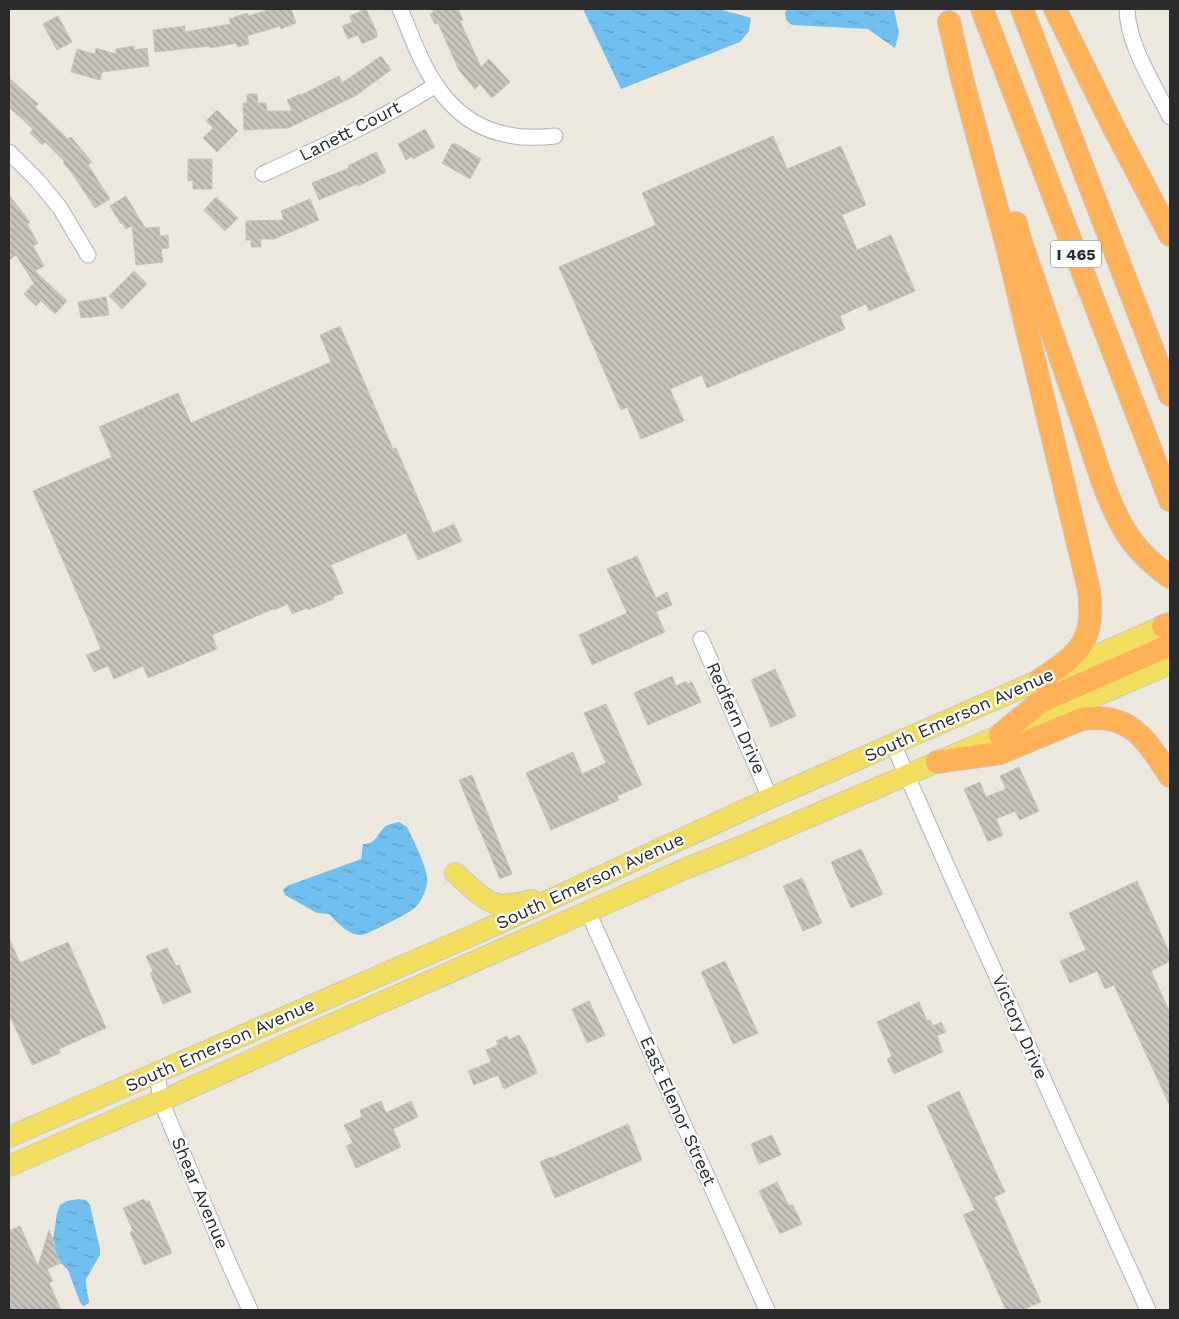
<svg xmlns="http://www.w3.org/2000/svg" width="1179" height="1319" viewBox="0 0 1179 1319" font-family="'Work Sans',sans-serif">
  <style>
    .water { fill: url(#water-ripples) }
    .building { fill: url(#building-back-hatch); stroke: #c8c4b7 }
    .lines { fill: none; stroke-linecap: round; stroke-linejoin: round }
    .minor-casing { stroke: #b1b2bf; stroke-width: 17 }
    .major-casing { stroke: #c8c8c8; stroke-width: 22 }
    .highway-casing { stroke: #c8c8c8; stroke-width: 24 }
    .minor { stroke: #fff; stroke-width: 15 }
    .major { stroke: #f1de5e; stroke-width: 20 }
    .highway { stroke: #feb157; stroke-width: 22 }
    .labels { text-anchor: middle; stroke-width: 4.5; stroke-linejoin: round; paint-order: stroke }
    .shield { fill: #fff; stroke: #6b6b6b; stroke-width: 1 }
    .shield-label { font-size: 16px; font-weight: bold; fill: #2b2b2b }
    .street-label { font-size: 18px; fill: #2b2b2b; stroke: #fff }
  </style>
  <defs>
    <pattern id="water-ripples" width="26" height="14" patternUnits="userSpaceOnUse" patternTransform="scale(1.25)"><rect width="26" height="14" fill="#70bfef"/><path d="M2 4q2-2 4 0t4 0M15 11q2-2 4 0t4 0" fill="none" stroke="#5c9bc2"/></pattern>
    <pattern id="building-back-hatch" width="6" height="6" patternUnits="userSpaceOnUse" patternTransform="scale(1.25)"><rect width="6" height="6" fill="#c8c4bc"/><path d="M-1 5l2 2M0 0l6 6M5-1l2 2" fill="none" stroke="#a39f99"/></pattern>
  </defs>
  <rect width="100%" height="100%" fill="#ede8dd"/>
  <!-- water -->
  <g class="water">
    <polygon points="583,9 719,9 751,18 749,31 740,42 621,89"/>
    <polygon points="788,9 894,9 899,33 895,48 868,29 792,25 786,20 785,12"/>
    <path d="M399,822L407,827L410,833C415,844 430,873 427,884C425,893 420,905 412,910C407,914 366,935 361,935C348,935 337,922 329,914L317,913L285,895L283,890L287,886L361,859L363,844C376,845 377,833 386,826C390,824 394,823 399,822Z"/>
    <polygon points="78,1199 86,1200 90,1205 100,1249 100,1255 86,1279 86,1285 89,1302 88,1304 83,1306 80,1302 68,1270 61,1263 54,1248 55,1245 53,1240 57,1213 60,1205 67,1201"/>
  </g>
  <!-- building -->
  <g class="building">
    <polygon points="272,9 291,9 296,23 281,29 280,26 247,36 249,44 238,47 236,43 210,48 210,46 155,52 153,30 185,26 185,32 231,24 229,19 247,13 248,16"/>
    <polygon points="366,9 377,33 377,37 362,44 358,35 348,39 342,26 352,22 350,16"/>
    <polygon points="432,9 458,9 463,20 460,21 481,67 489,59 510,82 492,98 480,84 475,89 459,70 438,23 435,24 430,14 434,12"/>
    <polygon points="58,16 72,42 57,50 43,24"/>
    <polygon points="134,46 134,50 147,48 149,66 102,72 100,80 71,72 77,49 95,54 96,48 116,54 116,49"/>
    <polygon points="381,56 391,70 355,96 288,128 244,130 243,103 247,103 247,94 257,94 258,103 266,103 267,111 292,111 287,100 300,94 301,95 339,76 342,83"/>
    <polygon points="9,78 38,104 35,107 68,139 71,137 92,162 88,165 110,199 95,208 74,176 63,162 64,161 45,142 42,145 30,133 33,129 9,107"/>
    <polygon points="217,110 238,131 217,152 203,138 213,128 206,121"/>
    <polygon points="425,129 435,147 413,159 412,156 406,160 398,144"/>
    <polygon points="773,136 787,169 841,146 866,205 842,215 857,250 891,235 915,291 869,311 866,304 840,316 845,329 707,388 702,375 670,389 684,421 641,439 627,407 621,410 559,267 656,225 642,193"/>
    <polygon points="452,144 456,144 481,159 470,179 442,163"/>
    <polygon points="376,152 386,172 358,186 357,184 319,200 312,183 349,168 348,166"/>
    <polygon points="188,159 212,159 212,189 193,189 193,181 188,181"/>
    <polygon points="9,195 30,222 27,224 38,243 33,246 44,266 35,271 67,301 55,314 41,301 36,306 24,294 34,283 16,255 9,260"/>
    <polygon points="126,196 145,228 159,227 160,236 168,235 169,248 161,249 163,262 136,265 132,226 126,229 122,223 121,224 110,206"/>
    <polygon points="216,197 238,218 225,231 204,210"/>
    <polygon points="310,199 319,220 274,239 261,239 261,247 251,247 251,240 246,240 246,221 284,220 281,211"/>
    <polygon points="134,271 147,284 122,309 109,296"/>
    <polygon points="106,297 109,315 81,318 78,302"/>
    <polygon points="340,326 393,449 396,448 433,533 454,524 462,541 418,560 406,533 331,565 343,593 333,597 334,599 308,610 307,608 292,614 288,604 274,610 273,609 212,635 217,649 148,678 143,666 114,679 108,666 94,672 86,655 101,649 33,491 112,457 99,427 178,393 191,423 331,362 320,335"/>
    <polygon points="637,556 656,598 667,592 672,605 656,612 665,632 592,665 579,635 627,613 607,569"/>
    <polygon points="775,669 796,716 771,727 751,680"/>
    <polygon points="672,676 676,686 686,681 687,684 692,682 701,702 648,725 634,693"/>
    <polygon points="606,704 642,785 617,796 619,800 551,830 526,773 573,752 582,774 606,763 584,713"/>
    <polygon points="1019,767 1039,811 1020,820 1015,811 996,819 1003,835 988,842 964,789 980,782 986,797 1006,789 1000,776"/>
    <polygon points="472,775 512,874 500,879 459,780"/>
    <polygon points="861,849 883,894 851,908 831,862"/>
    <polygon points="802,878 822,923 803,931 783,886"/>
    <polygon points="1137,881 1170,954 1170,961 1151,971 1170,1013 1170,1106 1114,985 1105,989 1097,971 1070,983 1060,961 1086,950 1069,913"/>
    <polygon points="9,938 20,963 68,942 106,1028 59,1049 60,1053 32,1065 9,1014"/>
    <polygon points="167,948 176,966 179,965 191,992 163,1004 150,973 153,972 146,956"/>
    <polygon points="725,961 758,1033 733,1044 701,972"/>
    <polygon points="589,1001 605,1035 587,1043 572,1009"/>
    <polygon points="919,1002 927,1021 930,1020 933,1026 941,1022 946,1032 937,1036 943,1052 894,1074 887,1059 892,1056 877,1022"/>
    <polygon points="519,1035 526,1046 537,1073 504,1089 498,1075 474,1085 468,1071 491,1062 486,1050 498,1045 496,1041 507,1036 509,1040"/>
    <polygon points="959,1091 1005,1192 994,1197 1041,1302 1022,1310 1006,1310 963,1215 975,1210 927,1106"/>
    <polygon points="381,1101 386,1113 411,1101 418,1117 393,1129 401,1147 356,1168 346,1146 353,1143 344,1125 362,1117 360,1110"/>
    <polygon points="628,1124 642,1160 555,1198 540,1162 551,1157 552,1158"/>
    <polygon points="772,1135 781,1155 759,1164 751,1144"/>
    <polygon points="777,1182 789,1206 793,1205 802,1224 780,1234 759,1191"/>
    <polygon points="144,1199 146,1203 149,1201 172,1253 144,1265 130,1232 133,1231 123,1208"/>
    <polygon points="20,1226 38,1266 49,1230 55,1245 54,1248 61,1263 47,1269 53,1281 49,1283 61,1310 9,1310 9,1231"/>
  </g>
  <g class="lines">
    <!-- minor casing -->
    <g class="minor-casing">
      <g id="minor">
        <path d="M400,9C411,34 420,62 436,85C464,128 506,142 555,136"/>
        <path d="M1127,9C1128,46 1154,84 1170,117"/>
        <polyline points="9,152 38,181 60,208 88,255"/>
        <path d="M263,174C322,147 381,120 436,85"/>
        <polyline points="701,639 770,798"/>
        <polyline points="893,744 954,882 1148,1310"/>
        <polyline points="588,912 767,1310"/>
        <polyline points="157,1073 161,1101 227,1259 250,1310"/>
      </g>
    </g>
    <!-- major casing -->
    <g class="major-casing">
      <g id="major">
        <path d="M455,873C468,884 486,905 504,905C513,904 523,902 532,900"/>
        <polyline points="9,1137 480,932 770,798 1170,623"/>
        <polyline points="9,1166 144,1107 161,1101 296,1040 687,868 742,846 1000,735 1045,718 1170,664"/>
      </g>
    </g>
    <!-- highway casing -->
    <g class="highway-casing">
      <g id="highway">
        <polyline points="982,9 1170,500"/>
        <polyline points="1022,9 1170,395"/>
        <polyline points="1055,9 1112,124 1170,235"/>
        <path d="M949,22L962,78L1007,246L1089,590C1095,642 1080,653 1040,680"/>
        <path d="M1016,223L1021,242C1042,303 1062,364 1084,425C1096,461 1106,499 1125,531C1136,549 1153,565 1170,577"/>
        <polyline points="1163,626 1170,624"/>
        <polyline points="1000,735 1040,702 1170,645"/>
        <path d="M937,762L1000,753L1082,719C1131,712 1146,740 1170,776"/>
      </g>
    </g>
    <!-- minor -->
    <use href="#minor" class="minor"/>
    <!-- major -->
    <use href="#major" class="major"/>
    <!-- highway -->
    <use href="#highway" class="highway"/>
  </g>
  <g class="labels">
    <!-- shield labels -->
    <rect class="shield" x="1051" y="240.5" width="50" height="27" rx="4"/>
    <g class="shield-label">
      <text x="1076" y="260">I 465</text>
    </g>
    <!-- street labels -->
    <g class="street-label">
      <text transform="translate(350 131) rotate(-27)" y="6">Lanett Court</text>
      <text transform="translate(959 715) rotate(-24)" y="6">South Emerson Avenue</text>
      <text transform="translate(736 718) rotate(66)" y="6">Redfern Drive</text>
      <text transform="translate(590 881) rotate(-25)" y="6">South Emerson Avenue</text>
      <text transform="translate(1020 1027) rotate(66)" y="6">Victory Drive</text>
      <text transform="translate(220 1045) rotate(-24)" y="6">South Emerson Avenue</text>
      <text transform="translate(678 1111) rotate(66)" y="6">East Elenor Street</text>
      <text transform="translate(200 1193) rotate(67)" y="6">Shear Avenue</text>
    </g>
  </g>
  <!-- border -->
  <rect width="1179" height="1319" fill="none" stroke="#2b2b2b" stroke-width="20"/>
</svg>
